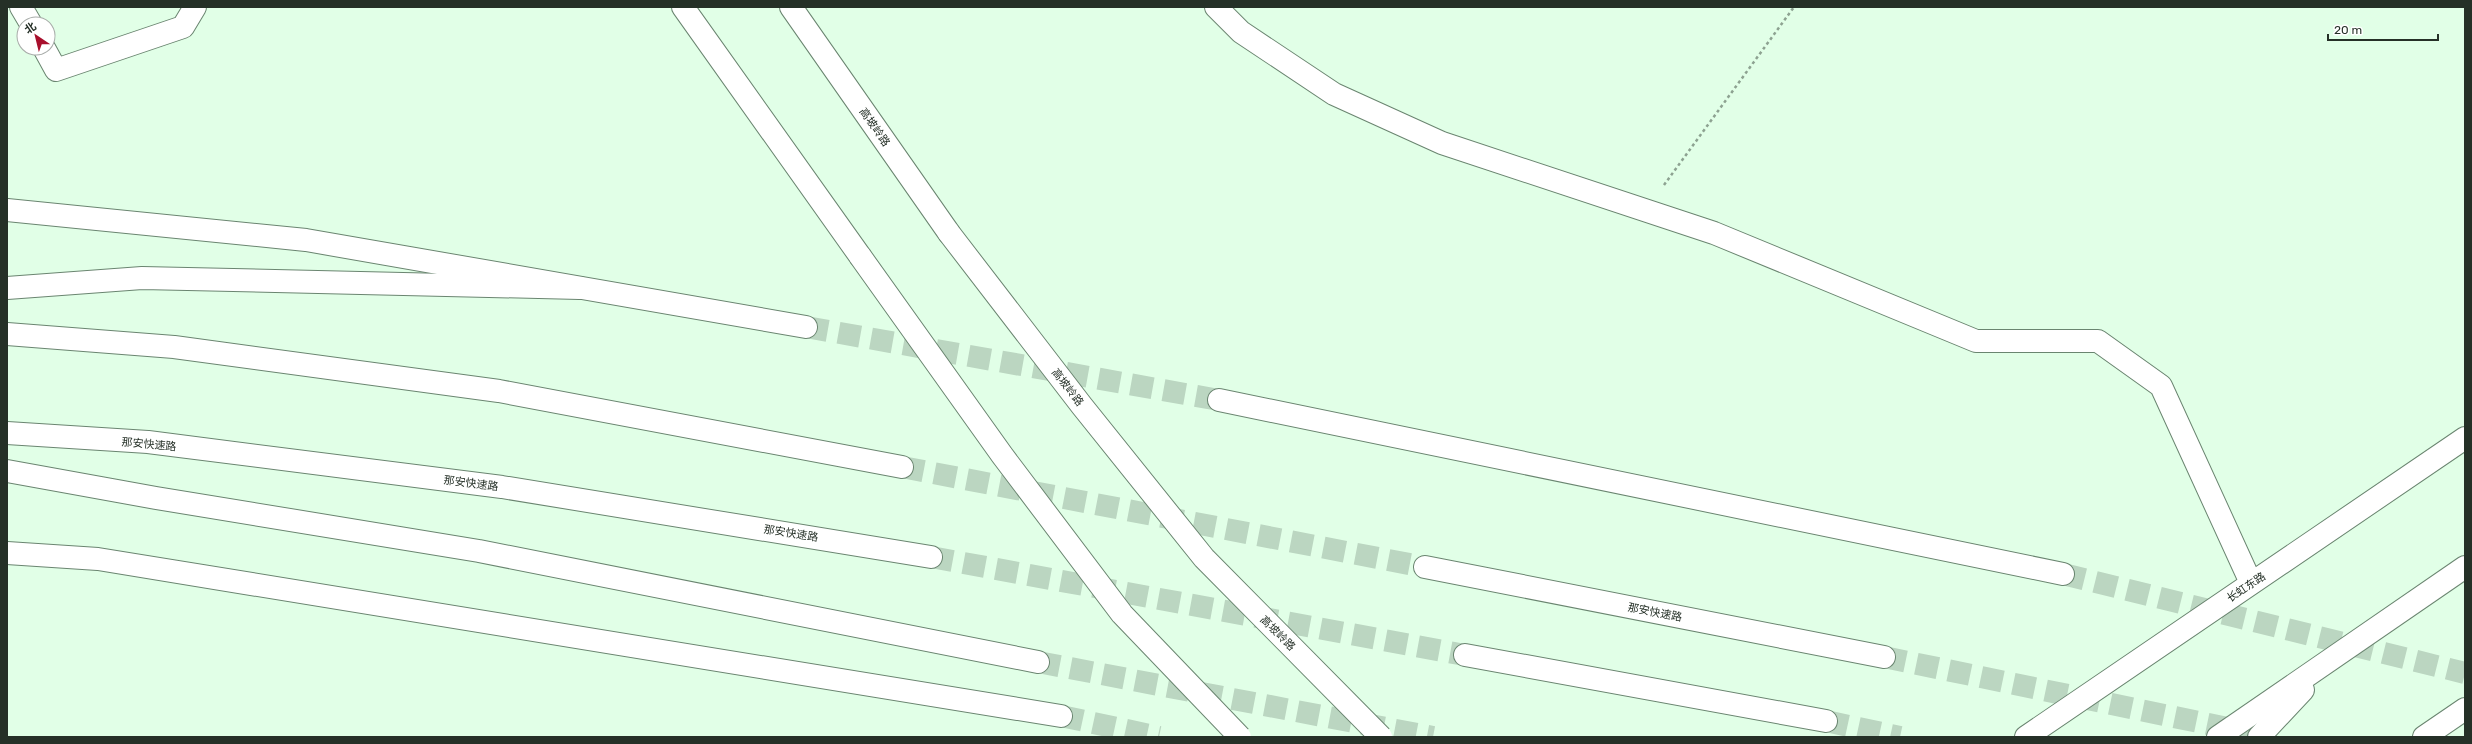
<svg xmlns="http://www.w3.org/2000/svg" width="2472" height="744" viewBox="0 0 2472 744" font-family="Rubik,'Noto Sans SC',sans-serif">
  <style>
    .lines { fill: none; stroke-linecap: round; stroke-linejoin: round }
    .minor-tunnel { stroke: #bbd6c1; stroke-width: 22; stroke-dasharray: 22 11; stroke-linecap: butt }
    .highway-tunnel { stroke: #bbd6c1; stroke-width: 22; stroke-dasharray: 22 11; stroke-linecap: butt }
    .minor-casing { stroke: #6a8570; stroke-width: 24 }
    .major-casing { stroke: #6a8570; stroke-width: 24 }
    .highway-casing { stroke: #6a8570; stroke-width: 24 }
    .path { stroke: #8da291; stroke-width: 2.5; stroke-dasharray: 3 3; stroke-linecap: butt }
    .minor { stroke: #fff; stroke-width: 22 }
    .major { stroke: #fff; stroke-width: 22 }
    .highway { stroke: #fff; stroke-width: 22 }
    .major-bridge-casing { stroke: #6a8570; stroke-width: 24; stroke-linecap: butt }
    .major-bridge { stroke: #fff; stroke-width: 22 }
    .labels { text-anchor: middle; stroke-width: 4; stroke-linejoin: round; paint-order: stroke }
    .street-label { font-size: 11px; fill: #253027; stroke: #fff }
  </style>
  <rect width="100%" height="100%" fill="#e1ffe7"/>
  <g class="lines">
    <!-- minor-tunnel -->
    <g class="minor-tunnel">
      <polyline points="806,327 1219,400"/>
      <polyline points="2063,574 2465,673"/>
      <polyline points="1061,716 1159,737"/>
    </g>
    <!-- highway-tunnel -->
    <g class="highway-tunnel">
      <polyline points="902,467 1425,567"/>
      <polyline points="931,557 1465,655"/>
      <polyline points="1884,657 2271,737"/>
      <polyline points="1038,662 1433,737"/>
      <polyline points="1826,721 1900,737"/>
    </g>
    <!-- minor casing -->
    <g class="minor-casing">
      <g id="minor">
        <polyline points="21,7 31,24"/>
        <polyline points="1216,7 1241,32 1334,94 1442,143 1714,233 1976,341 2098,341 2161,386 2251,583"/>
        <polyline points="44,48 56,70 183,27 195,7"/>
        <polyline points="7,210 306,240 806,327"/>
        <polyline points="1219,400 2063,574"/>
        <polyline points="7,553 98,559 1061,716"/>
        <polyline points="2424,737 2465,709"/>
      </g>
    </g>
    <!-- major casing -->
    <g class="major-casing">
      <g id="major">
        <polyline points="683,7 860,256"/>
        <polyline points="791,7 949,233"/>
        <polyline points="2026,737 2465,438"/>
        <polyline points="2218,737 2465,567"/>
        <polyline points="2259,737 2303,690"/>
      </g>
    </g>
    <!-- highway casing -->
    <g class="highway-casing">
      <g id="highway">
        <polyline points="7,288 142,278 580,288"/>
        <polyline points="7,334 174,347 499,391 902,467"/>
        <polyline points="7,433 148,442 502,487 931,557"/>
        <polyline points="7,471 156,498 479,551 1038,662"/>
        <polyline points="1425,567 1884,657"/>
        <polyline points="1465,655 1826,721"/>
      </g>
    </g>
    <!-- path -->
    <polyline class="path" points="1664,185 1794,7"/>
    <!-- minor -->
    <use href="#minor" class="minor"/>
    <!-- major -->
    <use href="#major" class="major"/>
    <!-- highway -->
    <use href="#highway" class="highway"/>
    <!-- major-bridge casing -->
    <g class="major-bridge-casing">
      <g id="major-bridge">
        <polyline points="949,233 1082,406 1204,558 1381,737"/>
        <polyline points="860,256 1002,455 1122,614 1240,737"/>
      </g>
    </g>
    <!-- major-bridge -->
    <use href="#major-bridge" class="major-bridge"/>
  </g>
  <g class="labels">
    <!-- street labels -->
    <g class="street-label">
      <text transform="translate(875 127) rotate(55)" y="4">高坡岭路</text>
      <text transform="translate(1068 387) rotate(52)" y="4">高坡岭路</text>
      <text transform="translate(149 444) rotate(5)" y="4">那安快速路</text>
      <text transform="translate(471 483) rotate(7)" y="4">那安快速路</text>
      <text transform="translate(791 533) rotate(9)" y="4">那安快速路</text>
      <text transform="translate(2246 587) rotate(-34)" y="4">长虹东路</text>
      <text transform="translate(1655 612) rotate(11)" y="4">那安快速路</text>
      <text transform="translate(1278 633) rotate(45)" y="4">高坡岭路</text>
    </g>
  </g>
  <!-- border -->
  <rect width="2472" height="744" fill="none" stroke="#253027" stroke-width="16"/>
  <!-- north arrow -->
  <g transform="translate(36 36) rotate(325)"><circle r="19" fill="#ffffff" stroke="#a8aca9"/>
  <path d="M0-3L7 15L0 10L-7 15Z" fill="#a80f2c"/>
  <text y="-6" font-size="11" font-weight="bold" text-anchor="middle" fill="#253027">北</text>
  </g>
  <!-- scale -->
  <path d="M2328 34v6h110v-6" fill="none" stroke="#253027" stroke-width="2"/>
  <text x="2334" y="34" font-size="12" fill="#253027" stroke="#ffffff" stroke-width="3" paint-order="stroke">20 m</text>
</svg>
